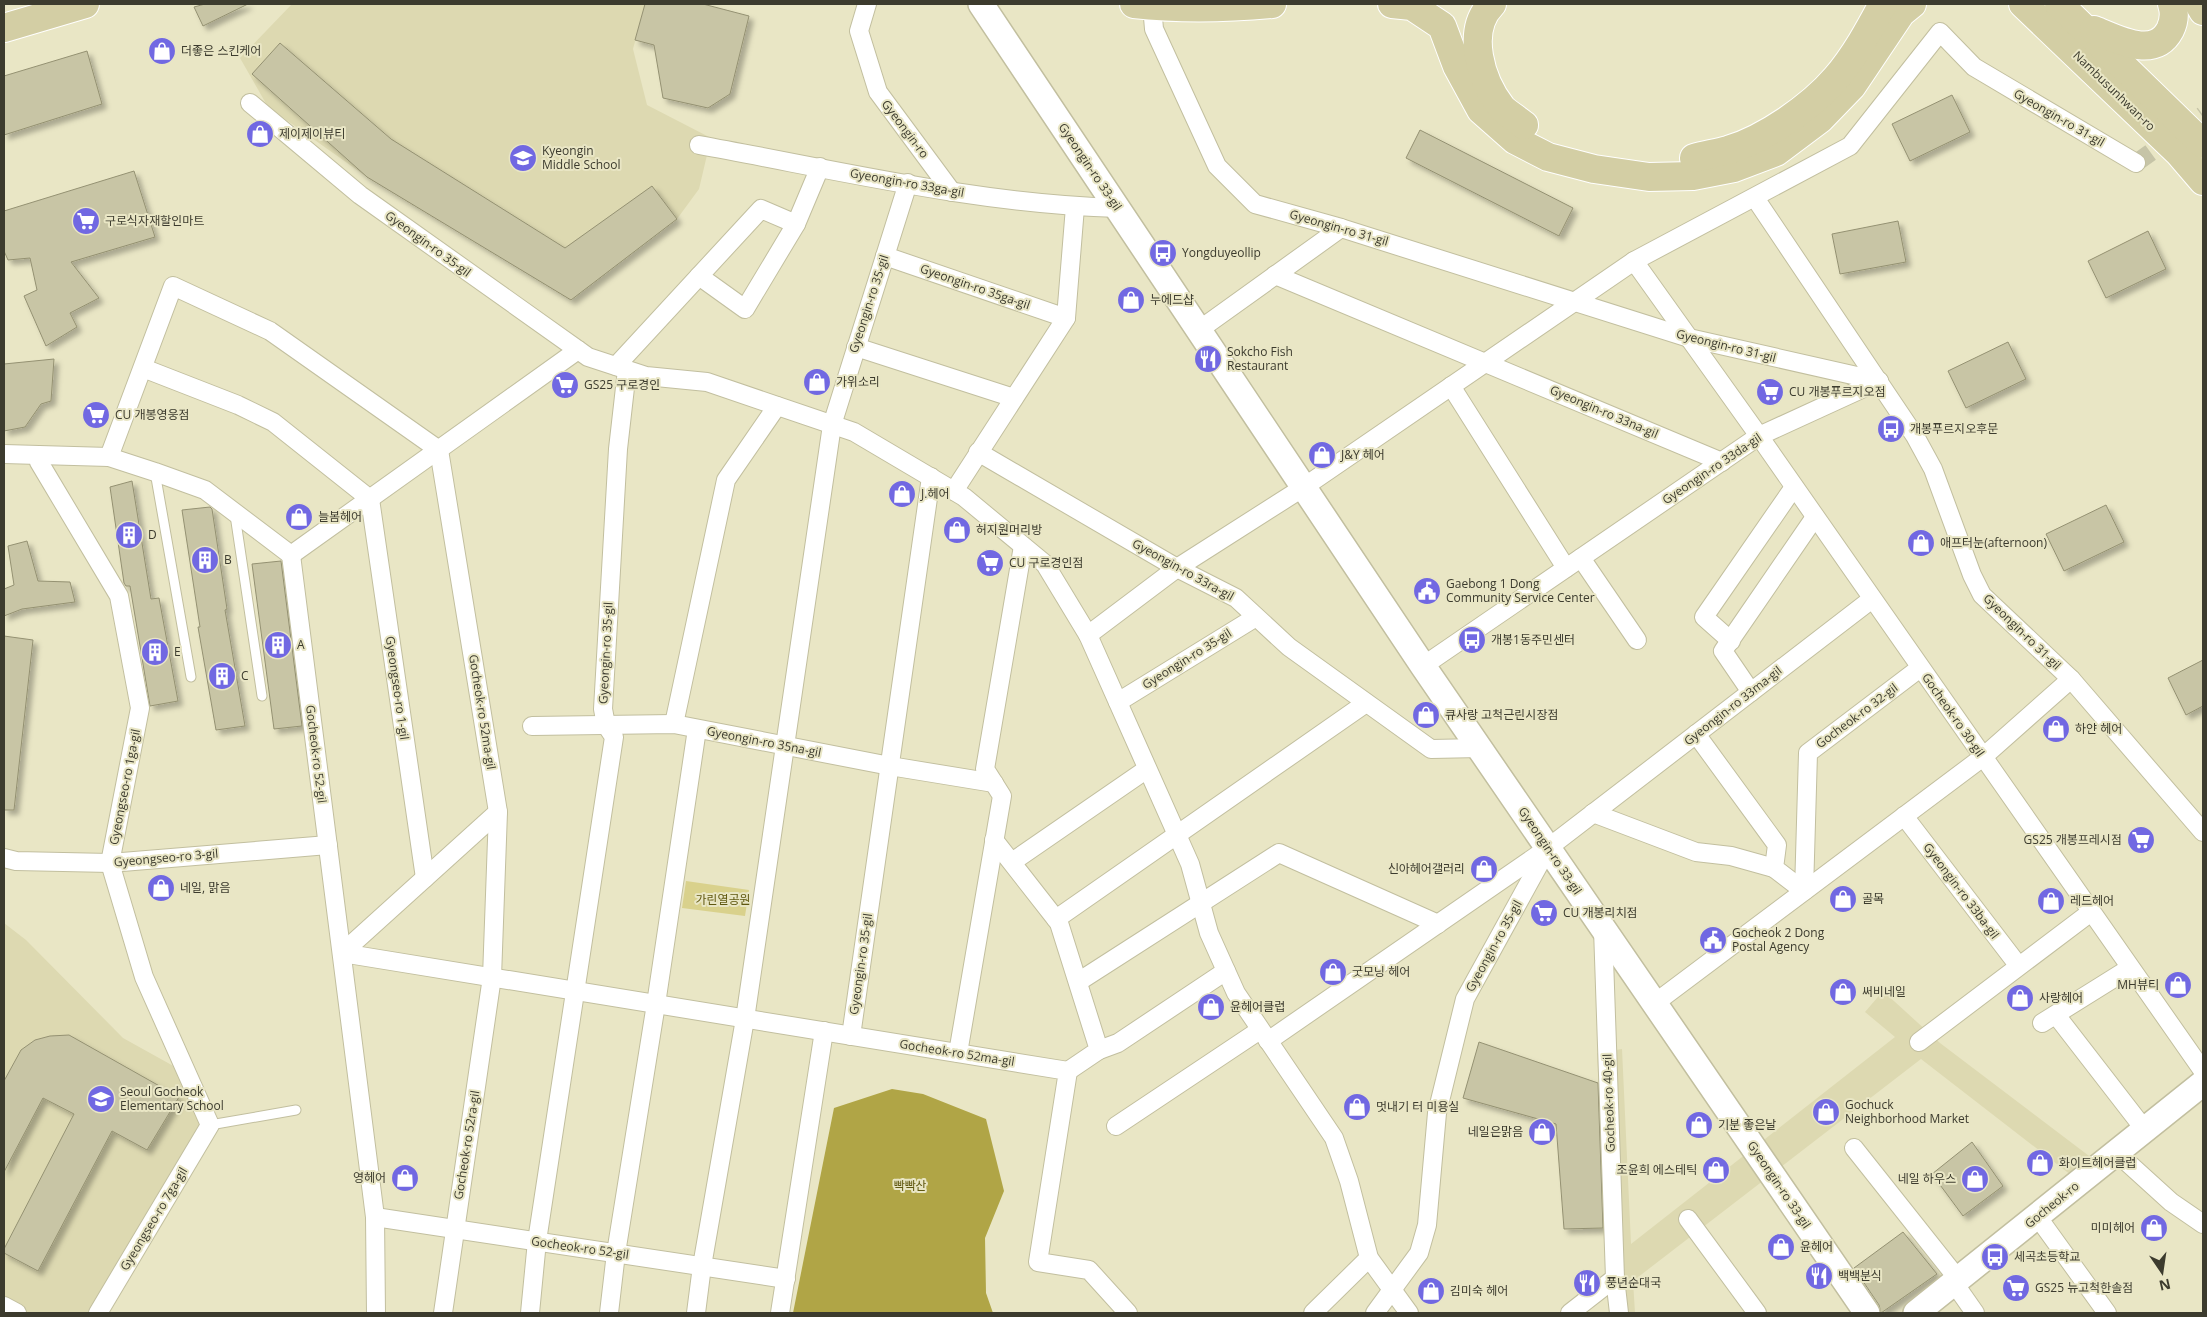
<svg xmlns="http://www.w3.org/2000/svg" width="2207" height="1317" viewBox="0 0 2207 1317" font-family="'Open Sans','Noto Sans KR',sans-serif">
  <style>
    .built { fill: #ddd9b1 }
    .green { fill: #d9d18c }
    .forest { fill: #b0a546 }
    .building { fill: #c8c5a5; stroke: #949172; filter: url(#shadow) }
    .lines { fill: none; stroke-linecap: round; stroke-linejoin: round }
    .street-tunnel { stroke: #c6c4a7; stroke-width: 18; stroke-dasharray: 18 9; stroke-linecap: butt }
    .lane-casing { stroke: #c2bf9f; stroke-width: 11 }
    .street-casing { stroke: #c2bf9f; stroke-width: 20 }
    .secondary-casing { stroke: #c2bf9f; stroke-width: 28 }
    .primary-casing { stroke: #fff; stroke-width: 30 }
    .lane { stroke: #fff; stroke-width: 9 }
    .street { stroke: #fff; stroke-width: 18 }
    .secondary { stroke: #fff; stroke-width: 25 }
    .primary { stroke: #d3cea4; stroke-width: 28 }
    .labels { text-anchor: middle; stroke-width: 4; stroke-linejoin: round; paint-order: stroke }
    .poi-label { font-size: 12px; fill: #3c3b2e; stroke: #e9e6c5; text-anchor: start }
    .street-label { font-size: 12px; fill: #3c3b2e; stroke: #e9e6c5 }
    .park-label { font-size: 12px; fill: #605810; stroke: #e9e6c5 }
  </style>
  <defs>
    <filter id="shadow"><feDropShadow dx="4.5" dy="4.5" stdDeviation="2.5" flood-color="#0004"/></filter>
  </defs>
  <rect width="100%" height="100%" fill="#e9e6c5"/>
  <!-- built -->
  <g class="built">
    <polygon points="292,4 645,4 633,49 647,105 711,138 699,189 677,219 571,300 367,177 268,107 240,58"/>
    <polygon points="4,923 26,940 123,1038 186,1073 210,1125 98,1313 17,1313 4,1306"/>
    <polygon points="1883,991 1940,1043 2101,1165 2080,1182 1921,1059 1633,1281 1635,1313 1610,1313 1597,1053 1622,1049 1631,1244 1895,1037 1865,1012"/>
  </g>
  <!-- green -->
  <polygon class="green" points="686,881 749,890 745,916 682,908"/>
  <!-- forest -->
  <polygon class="forest" points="892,1089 923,1094 986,1119 1004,1191 985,1238 986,1293 993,1313 793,1313 834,1108"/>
  <!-- building -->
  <g class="building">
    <polygon points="205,4 248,4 203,26 194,7"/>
    <polygon points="645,4 703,4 749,16 730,94 708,108 663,98 654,45 635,40"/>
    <polygon points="280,43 391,139 565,248 652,186 677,219 571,300 367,177 252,74"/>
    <polygon points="87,51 102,104 4,135 4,76"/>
    <polygon points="1952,95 1970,132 1910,161 1892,124"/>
    <polygon points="1420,130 1573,208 1559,236 1406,158"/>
    <polygon points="134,171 155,237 71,262 99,298 70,313 77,327 46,346 24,296 37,290 30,258 8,260 4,251 4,211"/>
    <polygon points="1898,221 1906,262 1840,274 1832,234"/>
    <polygon points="2148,231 2166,269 2106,298 2088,261"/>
    <polygon points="2008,342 2026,379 1966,408 1948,371"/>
    <polygon points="54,359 51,401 41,404 25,427 4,431 4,364"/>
    <polygon points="132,481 151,599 159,598 178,701 150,706 130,586 126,586 124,583 110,487"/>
    <polygon points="2106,505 2124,542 2064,571 2046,534"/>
    <polygon points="210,507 212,509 227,609 225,610 245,726 216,730 198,627 200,627 182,510"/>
    <polygon points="27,541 38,581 70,582 75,602 22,609 4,616 4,589 14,585 8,546"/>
    <polygon points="281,561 302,726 274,729 252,564"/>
    <polygon points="4,636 33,640 14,810 4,810"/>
    <polygon points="2203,660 2203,706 2186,715 2168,678"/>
    <polygon points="69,1035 179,1097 147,1150 112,1131 38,1271 4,1253 4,1249 74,1114 43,1098 4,1172 4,1081 21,1050 35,1040 50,1036"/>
    <polygon points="1479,1042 1598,1083 1603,1228 1564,1229 1556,1124 1463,1098"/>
    <polygon points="1972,1142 2003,1186 1963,1216 1932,1174"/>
    <polygon points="1903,1232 1937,1274 1881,1313 1879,1305 1854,1268"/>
  </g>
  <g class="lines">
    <!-- street-tunnel -->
    <polyline class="street-tunnel" points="2136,163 2203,115"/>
    <!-- lane casing -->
    <g class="lane-casing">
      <g id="lane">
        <polyline points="155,472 191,677"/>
        <polyline points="235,515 262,696"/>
        <polyline points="210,1125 296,1110"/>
      </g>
    </g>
    <!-- street casing -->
    <g class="street-casing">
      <g id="street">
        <polyline points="867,4 859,31 878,92 952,192"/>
        <polyline points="1152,6 1154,29 1217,166 1255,204 1341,228 1689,338 1879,381"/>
        <polyline points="250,103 360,195 588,357 646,376 707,382 854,432 964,497 1045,564 1088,635 1190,864 1209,933 1236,993 1334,1138 1349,1181 1369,1258 1409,1313"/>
        <path d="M699,145C837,170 977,204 1118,208"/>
        <polyline points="1755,198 1915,436 1933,469 1972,575 1982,595 2071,679 2203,832"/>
        <polyline points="885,256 1066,318"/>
        <polyline points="1634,261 1759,436 2203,1071"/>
        <polyline points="1275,275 1722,462"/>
        <polyline points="699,276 745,309 796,224 820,167"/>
        <polyline points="1199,330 1341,228"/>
        <polyline points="856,347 1014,398"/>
        <polyline points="616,366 761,209 796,224"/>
        <polyline points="143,368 238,405 273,422 370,499 425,878"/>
        <polyline points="1451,386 1566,568"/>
        <polyline points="978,452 1177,568 1236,598 1289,647 1431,749 1480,748"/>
        <polyline points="4,454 109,457 155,472 205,490 291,555"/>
        <polyline points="38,455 39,462 119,596 140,708 110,863 144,977 210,1125 98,1313"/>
        <polyline points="109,457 173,286 270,331 439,450 498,812 492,977 443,1313"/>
        <polyline points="954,491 1066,318 1075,207"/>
        <polyline points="291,555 375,1217 376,1313"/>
        <polyline points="291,555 578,350"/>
        <polyline points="1581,558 1637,640"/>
        <polyline points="1088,635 1177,568 1304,487 1634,261 1850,146 1940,32 1974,67 2136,163"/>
        <polyline points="1731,641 1704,617 1794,487"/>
        <polyline points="1423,666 1759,436 1879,381"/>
        <polyline points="1751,692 1723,651 1815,517"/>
        <polyline points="1118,702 1256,617"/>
        <polyline points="674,724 726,480 777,406"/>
        <polyline points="532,726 674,724 890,766 994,783"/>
        <polyline points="1696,734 1777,845 1774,868 1804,891"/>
        <polyline points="1593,813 1696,852 1731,856 1774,868"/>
        <polyline points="1904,816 2018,965"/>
        <polyline points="994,840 1059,923 1099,1050 1068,1071"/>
        <polyline points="4,858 16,861 110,863 328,845"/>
        <polyline points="1012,862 1147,769"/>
        <polyline points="1804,891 1808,753 1920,668"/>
        <polyline points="1056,919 1366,703"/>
        <polyline points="1603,929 1615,1278 1619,1313"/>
        <polyline points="342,953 1068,1071 1038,1262 1089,1270 1128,1313"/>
        <polyline points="342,953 498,812"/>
        <polyline points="1078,982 1279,853 1438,924"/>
        <polyline points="1655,1003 1983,757 2071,679"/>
        <polyline points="2056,1015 2145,1130"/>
        <polyline points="2042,1023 2130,968"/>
        <polyline points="851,1036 931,477"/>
        <polyline points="1268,1041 1548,848 1872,599"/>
        <polyline points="1919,1042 2091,912"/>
        <polyline points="1099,1050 1118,1043 1226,971"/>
        <polyline points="958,1053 1002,796 985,769 1023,546"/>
        <polyline points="1116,1126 1260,1030"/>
        <polyline points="1854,1148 1958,1279"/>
        <polyline points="2117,1153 2171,1202 2203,1224"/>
        <polyline points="2037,1216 2107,1313"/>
        <polyline points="375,1217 786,1279"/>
        <polyline points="1688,1219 1757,1313"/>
        <polyline points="1954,1283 1975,1313"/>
        <polyline points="4,1306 17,1313"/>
        <polyline points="530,1313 537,1241 614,737 606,725 603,709 618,449 627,370"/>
        <polyline points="609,1313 616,1253 656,1004 697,729"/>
        <polyline points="696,1313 702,1266 745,1019 832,425 908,183"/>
        <polyline points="780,1313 824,1031"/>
        <polyline points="1313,1313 1369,1258"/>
        <polyline points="1375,1313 1419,1253 1427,1225 1437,1113 1465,999 1547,850"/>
        <polyline points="1570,1313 1615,1278"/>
      </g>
    </g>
    <!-- secondary casing -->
    <g class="secondary-casing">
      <g id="secondary">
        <polyline points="981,4 1423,666 1867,1313"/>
        <polyline points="1916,1313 2203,1083"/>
      </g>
    </g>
    <!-- primary casing -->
    <g class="primary-casing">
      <g id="primary">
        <path d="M1134,4C1179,9 1227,8 1272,4"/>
        <polyline points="1392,4 1412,6 1442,26 1457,66 1481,110 1515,140 1548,157 1594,169 1649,177 1693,176 1734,168 1776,152 1820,119 1852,86 1901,13 1912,4"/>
        <path d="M1492,4C1465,31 1481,81 1502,108C1508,114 1517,119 1524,125"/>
        <polyline points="2023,4 2179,153 2203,181"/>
        <polyline points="2059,4 2203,144"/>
        <polyline points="2199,4 2203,11"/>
        <polyline points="4,28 85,4"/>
        <path d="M2094,30C2117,39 2154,60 2170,30C2174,22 2175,13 2172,4"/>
        <path d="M1694,158C1705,155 1717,153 1728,150C1765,139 1811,107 1836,78C1855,56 1869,30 1883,4"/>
      </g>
    </g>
    <!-- lane -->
    <use href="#lane" class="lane"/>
    <!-- street -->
    <use href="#street" class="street"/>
    <!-- secondary -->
    <use href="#secondary" class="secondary"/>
    <!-- primary -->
    <use href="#primary" class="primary"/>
  </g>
  <!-- icons -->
  <defs>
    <g id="shop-disc" transform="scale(1.4375)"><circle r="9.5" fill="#7168e2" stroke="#e9e6c5"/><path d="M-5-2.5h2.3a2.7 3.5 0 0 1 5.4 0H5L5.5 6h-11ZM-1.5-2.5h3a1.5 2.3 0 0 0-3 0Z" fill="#fff"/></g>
    <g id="school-disc" transform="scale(1.4375)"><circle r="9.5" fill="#7168e2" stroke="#e9e6c5"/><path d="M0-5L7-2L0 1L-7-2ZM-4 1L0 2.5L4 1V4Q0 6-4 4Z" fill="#fff"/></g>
    <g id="supermarket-disc" transform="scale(1.4375)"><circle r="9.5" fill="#7168e2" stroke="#e9e6c5"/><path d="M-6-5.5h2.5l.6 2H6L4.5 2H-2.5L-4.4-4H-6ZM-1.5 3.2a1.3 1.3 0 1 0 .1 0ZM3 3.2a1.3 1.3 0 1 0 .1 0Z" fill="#fff"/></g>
    <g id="bus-disc" transform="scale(1.4375)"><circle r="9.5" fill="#7168e2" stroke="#e9e6c5"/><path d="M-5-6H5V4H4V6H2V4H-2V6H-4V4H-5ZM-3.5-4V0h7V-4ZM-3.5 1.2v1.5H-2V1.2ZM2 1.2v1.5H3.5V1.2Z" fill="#fff"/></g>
    <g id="restaurant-disc" transform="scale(1.4375)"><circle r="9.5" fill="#7168e2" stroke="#e9e6c5"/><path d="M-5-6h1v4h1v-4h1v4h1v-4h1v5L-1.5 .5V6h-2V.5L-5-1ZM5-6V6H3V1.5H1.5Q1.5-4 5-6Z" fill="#fff"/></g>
    <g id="building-disc" transform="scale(1.4375)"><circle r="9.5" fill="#7168e2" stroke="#e9e6c5"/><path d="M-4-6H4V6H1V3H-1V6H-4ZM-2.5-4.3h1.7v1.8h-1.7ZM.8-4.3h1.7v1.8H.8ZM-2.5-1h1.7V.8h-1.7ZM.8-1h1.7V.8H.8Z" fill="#fff"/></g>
    <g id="civic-disc" transform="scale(1.4375)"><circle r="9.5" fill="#7168e2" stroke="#e9e6c5"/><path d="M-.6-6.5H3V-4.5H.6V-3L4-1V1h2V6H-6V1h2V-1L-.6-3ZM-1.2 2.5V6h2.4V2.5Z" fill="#fff"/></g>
  </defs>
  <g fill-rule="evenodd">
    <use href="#shop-disc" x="162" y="51"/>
    <use href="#shop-disc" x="260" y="134"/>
    <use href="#school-disc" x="523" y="158"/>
    <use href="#supermarket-disc" x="86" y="221"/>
    <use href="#bus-disc" x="1163" y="253"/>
    <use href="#shop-disc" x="1131" y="300"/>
    <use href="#restaurant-disc" x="1208" y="359"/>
    <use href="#shop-disc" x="817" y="382"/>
    <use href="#supermarket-disc" x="565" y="385"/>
    <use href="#supermarket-disc" x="1770" y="392"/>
    <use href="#supermarket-disc" x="96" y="415"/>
    <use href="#bus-disc" x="1891" y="429"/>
    <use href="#shop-disc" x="1322" y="455"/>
    <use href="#shop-disc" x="902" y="494"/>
    <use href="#shop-disc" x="299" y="517"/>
    <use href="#shop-disc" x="957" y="530"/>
    <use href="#building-disc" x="129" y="535"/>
    <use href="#shop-disc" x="1921" y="543"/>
    <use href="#building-disc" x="205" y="560"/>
    <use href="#supermarket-disc" x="990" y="563"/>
    <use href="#civic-disc" x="1427" y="591"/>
    <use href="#bus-disc" x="1472" y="640"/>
    <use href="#building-disc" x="278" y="645"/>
    <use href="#building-disc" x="155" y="652"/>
    <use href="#building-disc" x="222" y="676"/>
    <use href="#shop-disc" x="1426" y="715"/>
    <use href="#shop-disc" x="2056" y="729"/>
    <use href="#supermarket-disc" x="2141" y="840"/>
    <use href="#shop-disc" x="1484" y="869"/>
    <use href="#shop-disc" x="161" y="888"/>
    <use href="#shop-disc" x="1843" y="899"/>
    <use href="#shop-disc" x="2051" y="901"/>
    <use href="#supermarket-disc" x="1544" y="913"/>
    <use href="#civic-disc" x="1713" y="940"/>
    <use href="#shop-disc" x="1333" y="972"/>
    <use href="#shop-disc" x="2178" y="985"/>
    <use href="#shop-disc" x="1843" y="992"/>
    <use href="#shop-disc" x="2020" y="998"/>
    <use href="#shop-disc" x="1211" y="1007"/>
    <use href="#school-disc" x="101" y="1099"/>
    <use href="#shop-disc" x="1357" y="1107"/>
    <use href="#shop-disc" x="1826" y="1112"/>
    <use href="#shop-disc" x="1699" y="1125"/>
    <use href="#shop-disc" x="1542" y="1132"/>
    <use href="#shop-disc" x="2040" y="1163"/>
    <use href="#shop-disc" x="1716" y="1170"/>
    <use href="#shop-disc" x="405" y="1178"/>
    <use href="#shop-disc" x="1975" y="1179"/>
    <use href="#shop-disc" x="2154" y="1228"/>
    <use href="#shop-disc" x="1781" y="1247"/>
    <use href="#bus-disc" x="1995" y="1257"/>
    <use href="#restaurant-disc" x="1819" y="1276"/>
    <use href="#restaurant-disc" x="1587" y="1283"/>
    <use href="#supermarket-disc" x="2016" y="1288"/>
    <use href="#shop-disc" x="1431" y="1291"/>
  </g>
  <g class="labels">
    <!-- poi labels -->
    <g class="poi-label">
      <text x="181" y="55">더좋은 스킨케어</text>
      <text x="279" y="138">제이제이뷰티</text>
      <text x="542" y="155">Kyeongin<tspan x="542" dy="14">Middle School</tspan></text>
      <text x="105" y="225">구로식자재할인마트</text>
      <text x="1182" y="257">Yongduyeollip</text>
      <text x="1150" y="304">누에드샵</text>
      <text x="1227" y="356">Sokcho Fish<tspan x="1227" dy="14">Restaurant</tspan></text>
      <text x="836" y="386">가위소리</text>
      <text x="584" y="389">GS25 구로경인</text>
      <text x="1789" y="396">CU 개봉푸르지오점</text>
      <text x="115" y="419">CU 개봉영웅점</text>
      <text x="1910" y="433">개봉푸르지오후문</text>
      <text x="1341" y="459">J&amp;Y 헤어</text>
      <text x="921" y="498">J.헤어</text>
      <text x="318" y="521">늘봄헤어</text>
      <text x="976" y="534">허지원머리방</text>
      <text x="148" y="539">D</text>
      <text x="1940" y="547">애프터눈(afternoon)</text>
      <text x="224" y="564">B</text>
      <text x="1009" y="567">CU 구로경인점</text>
      <text x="1446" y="588">Gaebong 1 Dong<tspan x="1446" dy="14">Community Service Center</tspan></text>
      <text x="1491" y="644">개봉1동주민센터</text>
      <text x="297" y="649">A</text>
      <text x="174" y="656">E</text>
      <text x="241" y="680">C</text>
      <text x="1445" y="719">큐사랑 고척근린시장점</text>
      <text x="2075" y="733">하얀 헤어</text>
      <text x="2122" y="844" text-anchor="end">GS25 개봉프레시점</text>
      <text x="1465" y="873" text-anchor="end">신아헤어갤러리</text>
      <text x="180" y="892">네일, 맑음</text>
      <text x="1862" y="903">골목</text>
      <text x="2070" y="905">레드헤어</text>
      <text x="1563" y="917">CU 개봉리치점</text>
      <text x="1732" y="937">Gocheok 2 Dong<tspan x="1732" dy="14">Postal Agency</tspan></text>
      <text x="1352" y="976">굿모닝 헤어</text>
      <text x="2159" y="989" text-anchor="end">MH뷰티</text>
      <text x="1862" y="996">써비네일</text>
      <text x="2039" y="1002">사랑헤어</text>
      <text x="1230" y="1011">윤헤어클럽</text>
      <text x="120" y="1096">Seoul Gocheok<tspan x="120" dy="14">Elementary School</tspan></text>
      <text x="1845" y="1109">Gochuck<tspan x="1845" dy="14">Neighborhood Market</tspan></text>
      <text x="1376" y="1111">멋내기 터 미용실</text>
      <text x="1718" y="1129">기분 좋은날</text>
      <text x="1523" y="1136" text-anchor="end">네일은맑음</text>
      <text x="2059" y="1167">화이트헤어클럽</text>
      <text x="1697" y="1174" text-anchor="end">조윤희 에스테틱</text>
      <text x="386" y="1182" text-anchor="end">영헤어</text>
      <text x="1956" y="1183" text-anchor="end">네일 하우스</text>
      <text x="2135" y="1232" text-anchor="end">미미헤어</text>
      <text x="1800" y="1251">윤헤어</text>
      <text x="2014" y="1261">세곡초등학교</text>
      <text x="1838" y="1280">백백분식</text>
      <text x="1606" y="1287">풍년순대국</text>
      <text x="2035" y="1292">GS25 뉴고척한솔점</text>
      <text x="1450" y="1295">김미숙 헤어</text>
    </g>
    <!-- street labels -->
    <g class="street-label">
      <text transform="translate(2114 91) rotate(44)" y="4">Nambusunhwan-ro</text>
      <text transform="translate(2059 118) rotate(30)" y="4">Gyeongin-ro 31-gil</text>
      <text transform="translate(905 129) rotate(53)" y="4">Gyeongin-ro</text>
      <text transform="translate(1090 167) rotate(56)" y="4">Gyeongin-ro 33-gil</text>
      <text transform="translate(907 183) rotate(10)" y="4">Gyeongin-ro 33ga-gil</text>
      <text transform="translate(1339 228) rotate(16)" y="4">Gyeongin-ro 31-gil</text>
      <text transform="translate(428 244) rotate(36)" y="4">Gyeongin-ro 35-gil</text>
      <text transform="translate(975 287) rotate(19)" y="4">Gyeongin-ro 35ga-gil</text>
      <text transform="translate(869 304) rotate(-72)" y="4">Gyeongin-ro 35-gil</text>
      <text transform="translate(1726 346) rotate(14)" y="4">Gyeongin-ro 31-gil</text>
      <text transform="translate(1604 412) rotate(23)" y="4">Gyeongin-ro 33na-gil</text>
      <text transform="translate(1712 469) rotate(-34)" y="4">Gyeongin-ro 33da-gil</text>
      <text transform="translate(1183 570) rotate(29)" y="4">Gyeongin-ro 33ra-gil</text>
      <text transform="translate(2022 632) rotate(44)" y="4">Gyeongin-ro 31-gil</text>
      <text transform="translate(606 653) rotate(-87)" y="4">Gyeongin-ro 35-gil</text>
      <text transform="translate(1187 659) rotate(-32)" y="4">Gyeongin-ro 35-gil</text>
      <text transform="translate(397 688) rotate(82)" y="4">Gyeongseo-ro 1-gil</text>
      <text transform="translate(1733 706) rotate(-38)" y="4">Gyeongin-ro 33ma-gil</text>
      <text transform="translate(482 712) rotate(81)" y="4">Gocheok-ro 52ma-gil</text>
      <text transform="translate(1953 715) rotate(55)" y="4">Gocheok-ro 30-gil</text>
      <text transform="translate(1857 716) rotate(-37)" y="4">Gocheok-ro 32-gil</text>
      <text transform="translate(764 742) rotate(11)" y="4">Gyeongin-ro 35na-gil</text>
      <text transform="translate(316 754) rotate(83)" y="4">Gocheok-ro 52-gil</text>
      <text transform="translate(125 787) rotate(-79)" y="4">Gyeongseo-ro 1ga-gil</text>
      <text transform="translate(1550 851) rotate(56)" y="4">Gyeongin-ro 33-gil</text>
      <text transform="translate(166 858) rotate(-5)" y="4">Gyeongseo-ro 3-gil</text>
      <text transform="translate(1961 891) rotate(53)" y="4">Gyeongin-ro 33ba-gil</text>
      <text transform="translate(1494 946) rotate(-61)" y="4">Gyeongin-ro 35-gil</text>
      <text transform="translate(861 964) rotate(-82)" y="4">Gyeongin-ro 35-gil</text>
      <text transform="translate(957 1053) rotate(9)" y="4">Gocheok-ro 52ma-gil</text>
      <text transform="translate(1609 1103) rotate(-92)" y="4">Gocheok-ro 40-gil</text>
      <text transform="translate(467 1145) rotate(-81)" y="4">Gocheok-ro 52ra-gil</text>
      <text transform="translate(1779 1185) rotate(56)" y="4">Gyeongin-ro 33-gil</text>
      <text transform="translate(2052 1205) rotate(-39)" y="4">Gocheok-ro</text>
      <text transform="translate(154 1219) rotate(-59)" y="4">Gyeongseo-ro 7ga-gil</text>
      <text transform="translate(580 1248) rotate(8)" y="4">Gocheok-ro 52-gil</text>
    </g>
    <!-- park labels -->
    <g class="park-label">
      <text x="723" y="904">가린열공원</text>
      <text x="910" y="1190">빡빡산</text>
    </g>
  </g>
  <!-- border -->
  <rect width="2207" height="1317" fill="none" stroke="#3c3b2e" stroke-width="10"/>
  <!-- north arrow -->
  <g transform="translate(2162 1272) rotate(167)" stroke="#e9e6c5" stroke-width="4" paint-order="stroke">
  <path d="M0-4L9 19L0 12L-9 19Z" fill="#3c3b2e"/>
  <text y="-8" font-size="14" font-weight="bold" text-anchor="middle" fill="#3c3b2e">N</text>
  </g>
</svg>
